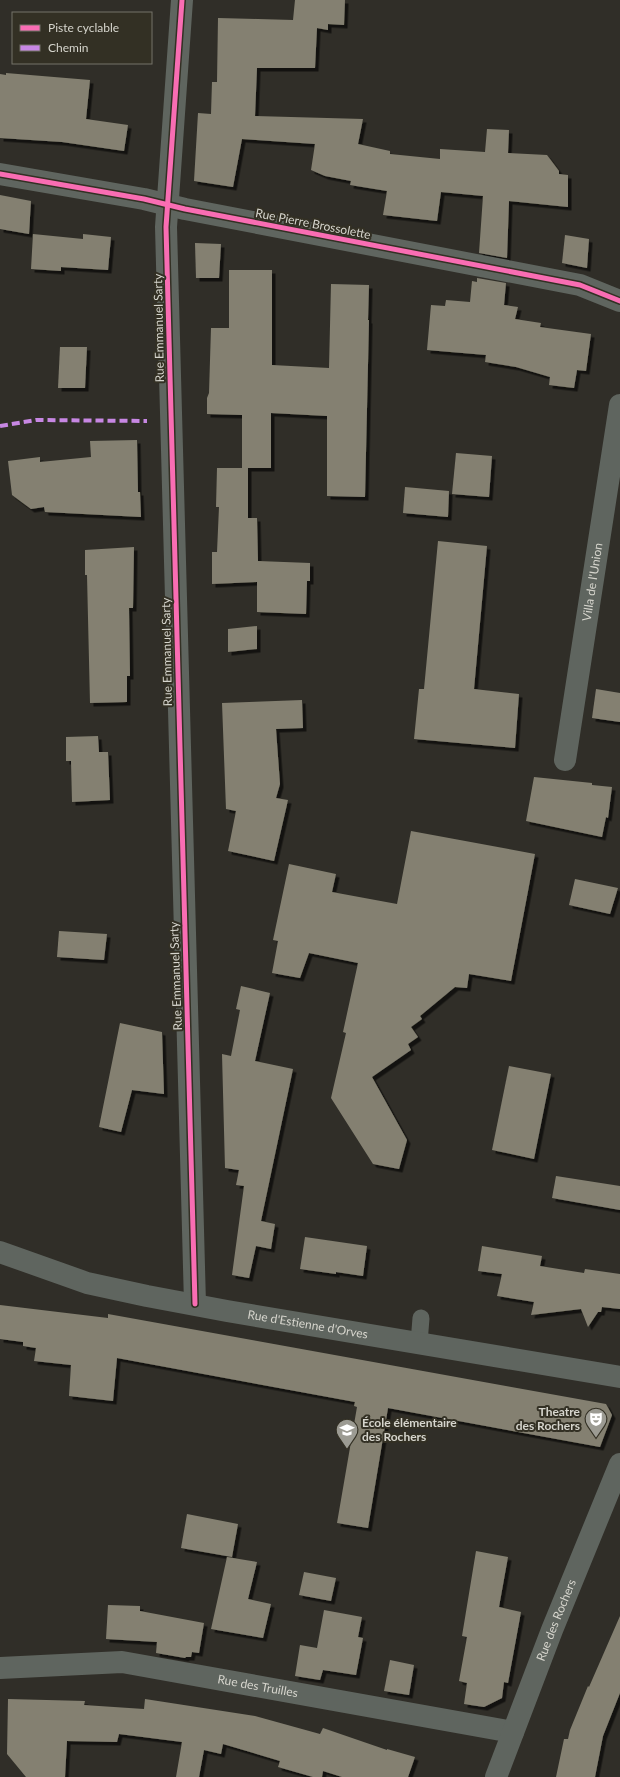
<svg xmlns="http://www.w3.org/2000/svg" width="620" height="1777" viewBox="0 0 620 1777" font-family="Lato,sans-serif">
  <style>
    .building { fill: #848071; filter: url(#shadow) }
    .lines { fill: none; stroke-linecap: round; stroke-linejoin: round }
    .lane { stroke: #5f655f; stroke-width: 17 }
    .street { stroke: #5f655f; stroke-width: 22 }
    .quiet { stroke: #c787e3; stroke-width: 4; stroke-dasharray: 8 4; stroke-linecap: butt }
    .cycleway-casing { stroke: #333024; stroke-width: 8 }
    .cycleway { stroke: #f96db3; stroke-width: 5 }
    .labels { text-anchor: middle; stroke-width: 4; stroke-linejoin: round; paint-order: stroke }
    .street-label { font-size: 12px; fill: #d6d5cd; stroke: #333024 }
    .poi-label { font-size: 12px; font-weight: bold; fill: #d6d5cd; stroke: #333024; text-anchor: end }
  </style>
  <defs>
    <filter id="shadow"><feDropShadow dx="3.5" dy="3.5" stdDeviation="0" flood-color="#0009"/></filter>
  </defs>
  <rect width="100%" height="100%" fill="#302e28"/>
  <!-- building -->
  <g class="building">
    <polygon points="295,0 345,0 344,25 328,24 328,30 317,28 315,68 257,68 255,116 363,119 358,144 390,151 390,154 440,159 440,149 485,152 487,129 509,130 508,153 547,155 559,171 559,174 568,175 568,207 509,201 507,258 479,253 483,196 441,192 437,221 383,215 387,191 350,185 351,181 325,176 311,170 315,144 242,139 233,187 194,181 198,113 211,114 212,82 217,82 218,18 293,20"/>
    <polygon points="6,73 90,80 86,119 128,125 124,151 62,142 0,138 0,74 6,75"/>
    <polygon points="0,195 31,201 29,234 0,229"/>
    <polygon points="33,234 83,239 83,234 111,237 108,270 61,267 61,271 31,269"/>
    <polygon points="565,235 589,239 587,268 562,263"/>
    <polygon points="195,243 221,244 219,278 196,278"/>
    <polygon points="229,270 272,270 272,365 329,368 331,284 369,285 368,320 369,320 365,497 327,496 327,416 271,413 271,468 248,468 248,518 257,518 258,561 310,563 310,581 307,581 306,614 257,612 257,582 212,584 212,552 217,552 219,507 216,507 217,468 242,468 242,415 207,414 207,398 209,393 211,328 229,328"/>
    <polygon points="477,278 506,283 504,305 518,307 515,319 541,323 540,327 591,334 586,371 577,370 574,388 549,385 550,377 516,367 485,362 486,355 427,350 431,305 445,306 446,300 470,302 472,281 477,282"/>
    <polygon points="60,347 87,347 85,388 58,388"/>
    <polygon points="137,440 138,492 140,492 141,517 45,512 44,507 31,509 12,495 8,461 40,457 40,462 91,457 90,441"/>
    <polygon points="456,453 492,456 489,497 452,494"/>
    <polygon points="405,487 449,491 448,517 403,513"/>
    <polygon points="438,541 487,546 474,689 519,694 515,748 414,739 419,689 424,689"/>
    <polygon points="134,547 133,608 129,608 130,676 127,676 127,702 90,703 87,575 85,575 85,550"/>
    <polygon points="257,626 257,649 228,652 228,629"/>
    <polygon points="596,689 620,693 620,722 592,718"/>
    <polygon points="302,700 303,728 276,729 280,784 276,798 288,800 274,861 228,851 236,811 226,809 222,703"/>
    <polygon points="98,736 99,752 108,752 110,800 72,802 71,761 66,761 66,737"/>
    <polygon points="534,777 592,783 592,785 612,787 608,818 606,817 602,837 526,821"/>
    <polygon points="411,831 535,854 511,981 469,974 467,988 455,987 420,1016 422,1019 411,1027 418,1037 408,1044 411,1050 372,1077 407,1140 399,1169 373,1164 331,1098 346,1033 343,1032 358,963 309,953 300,978 272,973 278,941 273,940 289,864 336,874 332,892 397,904"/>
    <polygon points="575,879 618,888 610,914 569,905"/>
    <polygon points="59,931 107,934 104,960 57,957"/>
    <polygon points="241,986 270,993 255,1061 293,1069 261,1221 275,1224 271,1249 256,1246 249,1278 232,1275 244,1186 236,1185 239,1170 225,1168 222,1054 231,1056 240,1010 236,1009"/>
    <polygon points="120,1023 162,1032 164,1094 132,1090 121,1132 99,1127"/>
    <polygon points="509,1066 551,1074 534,1159 492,1150"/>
    <polygon points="556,1176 620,1186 620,1210 552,1198"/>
    <polygon points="305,1237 367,1246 363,1276 336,1272 336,1274 300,1269"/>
    <polygon points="482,1246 542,1256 540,1266 584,1273 585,1269 620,1274 620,1309 602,1307 601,1312 598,1312 588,1327 581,1309 531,1315 534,1302 497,1296 502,1274 478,1271"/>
    <polygon points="0,1305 108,1318 108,1314 606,1404 612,1415 600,1447 388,1408 368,1528 337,1523 357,1407 354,1406 355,1402 117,1358 113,1401 69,1396 71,1365 34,1361 36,1348 23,1346 23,1342 0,1339"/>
    <polygon points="187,1514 238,1524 232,1557 181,1548"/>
    <polygon points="476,1551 508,1557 499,1607 521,1612 508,1683 504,1682 502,1698 484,1707 464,1704 467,1683 459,1681 467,1637 462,1636"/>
    <polygon points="227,1557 257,1562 248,1599 271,1604 263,1638 211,1629"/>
    <polygon points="304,1572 336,1578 331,1601 299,1595"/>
    <polygon points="108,1605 140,1606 140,1611 204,1623 199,1653 192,1652 191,1657 186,1657 185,1658 156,1653 157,1642 106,1639"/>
    <polygon points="324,1610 362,1617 358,1637 363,1638 356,1675 323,1670 320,1680 295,1676 300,1645 317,1648"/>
    <polygon points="620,1616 620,1693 603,1736 595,1777 556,1777 564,1739 568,1739 570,1730 588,1686 589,1687"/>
    <polygon points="390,1660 414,1665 409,1695 384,1691"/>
    <polygon points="8,1699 85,1701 84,1705 144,1709 145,1699 255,1716 320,1734 323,1728 387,1750 387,1749 415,1757 408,1777 342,1777 323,1771 322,1777 313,1777 278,1767 280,1761 223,1744 221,1754 204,1750 199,1777 176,1777 182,1742 119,1734 117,1742 67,1741 65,1777 26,1777 7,1754"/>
  </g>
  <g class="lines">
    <!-- lane -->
    <polyline class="lane" points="419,1343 421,1318"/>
    <!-- street -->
    <g class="street">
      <polyline points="182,0 166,227 195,1304"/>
      <polyline points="0,174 144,199 185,209 580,285 620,301"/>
      <path id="s1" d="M565,760L620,405"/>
      <path id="s2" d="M0,1252L87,1283L147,1296L227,1311L620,1377"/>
      <path id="s3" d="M0,1668L122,1662L513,1732"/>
      <path id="s4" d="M496,1777L552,1630L620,1464"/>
    </g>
    <!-- quiet -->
    <polyline class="quiet" points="0,426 36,420 147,421"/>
    <!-- cycleway casing -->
    <g class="cycleway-casing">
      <g id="cycleway">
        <polyline points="182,0 166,227 195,1304"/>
        <polyline points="0,174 144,199 185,209 580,285 620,301"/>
      </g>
    </g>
    <!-- cycleway -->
    <use href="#cycleway" class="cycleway"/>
  </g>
  <!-- icons -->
  <defs>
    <g id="theatre-pin" transform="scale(1.15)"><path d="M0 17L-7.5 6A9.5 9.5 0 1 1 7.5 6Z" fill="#9c9b93" stroke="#333024"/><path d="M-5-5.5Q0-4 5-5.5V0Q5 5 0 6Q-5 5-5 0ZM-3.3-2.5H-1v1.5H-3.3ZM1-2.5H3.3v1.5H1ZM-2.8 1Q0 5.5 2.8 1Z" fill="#fff"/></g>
    <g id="school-pin" transform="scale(1.15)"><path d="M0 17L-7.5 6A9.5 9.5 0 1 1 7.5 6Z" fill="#9c9b93" stroke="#333024"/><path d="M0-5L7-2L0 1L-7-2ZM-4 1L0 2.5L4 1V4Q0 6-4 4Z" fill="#fff"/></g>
  </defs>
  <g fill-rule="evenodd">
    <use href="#theatre-pin" x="596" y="1419"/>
    <use href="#school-pin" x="347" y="1430"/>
  </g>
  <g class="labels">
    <!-- street labels -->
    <g class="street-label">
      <text transform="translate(313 224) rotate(11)" y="4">Rue Pierre Brossolette</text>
      <text transform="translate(159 328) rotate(-91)" y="4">Rue Emmanuel Sarty</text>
      <text dy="4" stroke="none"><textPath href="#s1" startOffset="180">Villa de l'Union</textPath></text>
      <text transform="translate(167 652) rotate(-91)" y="4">Rue Emmanuel Sarty</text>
      <text transform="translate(176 976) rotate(-92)" y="4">Rue Emmanuel Sarty</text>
      <text dy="4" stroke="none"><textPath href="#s2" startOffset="317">Rue d'Estienne d'Orves</textPath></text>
      <text dy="4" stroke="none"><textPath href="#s4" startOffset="168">Rue des Rochers</textPath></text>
      <text dy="4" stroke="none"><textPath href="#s3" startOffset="260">Rue des Truilles</textPath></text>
    </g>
    <!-- poi labels -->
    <g class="poi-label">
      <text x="580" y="1416">Theatre<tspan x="580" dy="14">des Rochers</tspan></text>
      <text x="362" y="1427" text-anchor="start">École élémentaire<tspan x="362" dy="14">des Rochers</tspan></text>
    </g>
  </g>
  <!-- legend -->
  <rect x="12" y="12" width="140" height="52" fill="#333024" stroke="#747268"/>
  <rect x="20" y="25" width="20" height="6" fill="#f96db3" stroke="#747268"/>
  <text x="48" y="32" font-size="12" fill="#d6d5cd">Piste cyclable</text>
  <rect x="20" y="45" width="20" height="6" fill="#c787e3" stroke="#747268"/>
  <text x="48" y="52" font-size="12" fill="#d6d5cd">Chemin</text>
</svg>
